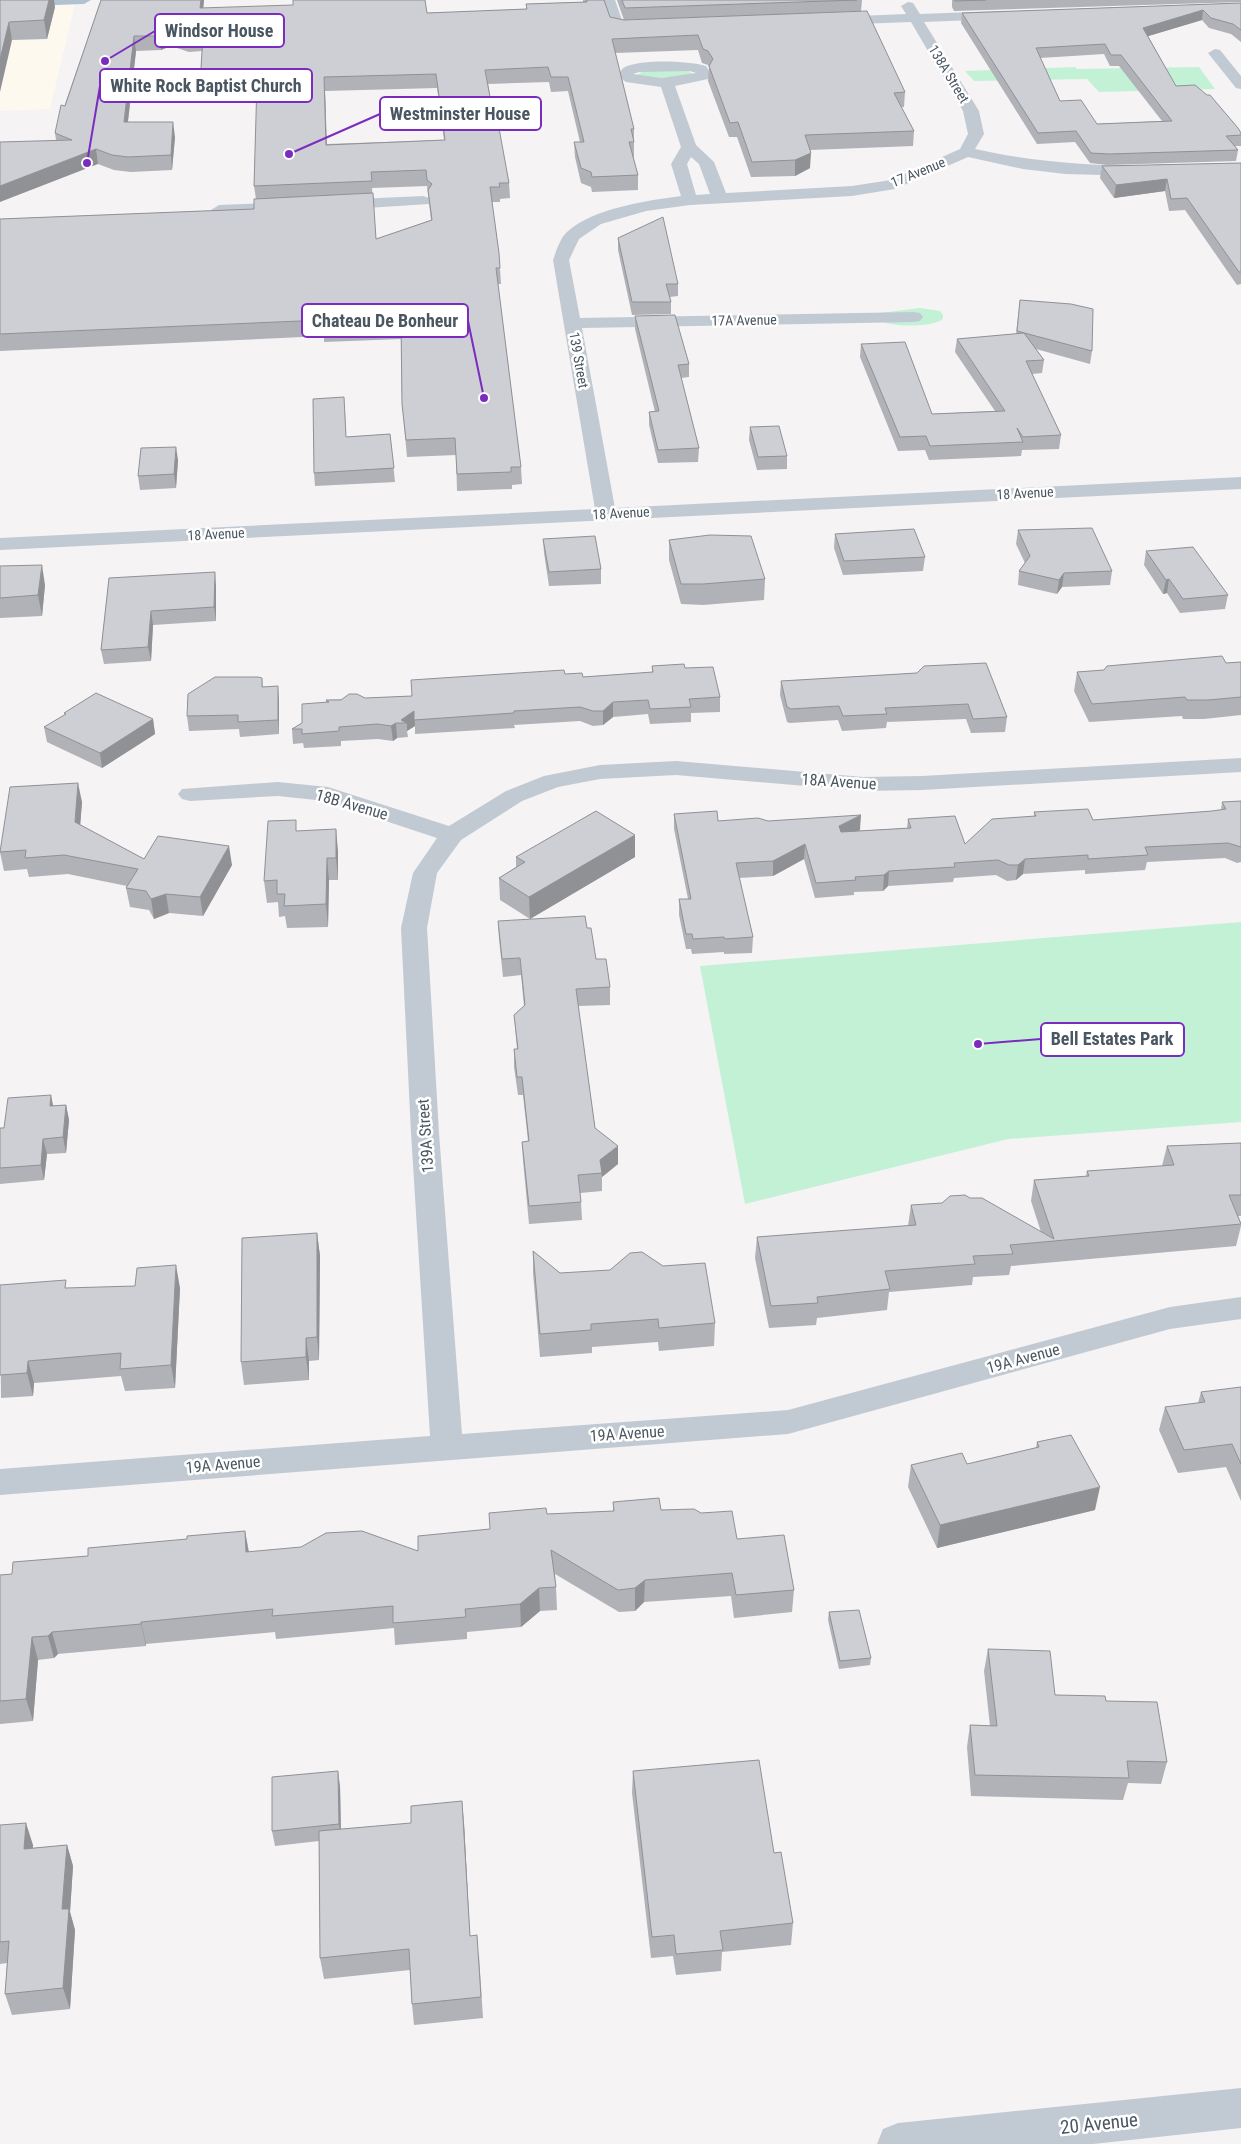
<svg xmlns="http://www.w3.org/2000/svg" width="1241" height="2144" viewBox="0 0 1241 2144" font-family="'Roboto Condensed',sans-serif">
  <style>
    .commercial { fill: #fdf9ef }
    .green { fill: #c3f1d5 }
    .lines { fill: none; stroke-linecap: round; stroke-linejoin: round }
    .minor { fill: #c1cad2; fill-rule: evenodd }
    .major { fill: #b3c2d1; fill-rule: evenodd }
    .wall { fill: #b0b2b7; fill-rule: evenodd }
    .shaded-wall { fill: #909195 }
    .building { fill: #cdcfd5; stroke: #909195; fill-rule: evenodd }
    .labels { text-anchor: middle; stroke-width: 5; stroke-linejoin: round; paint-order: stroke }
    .far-street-label { font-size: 14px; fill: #4a5661; stroke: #fff }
    .street-label { font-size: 16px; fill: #4a5661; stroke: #fff }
    .near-street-label { font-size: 19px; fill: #4a5661; stroke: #fff }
    .leader { fill: none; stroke: #7b2cbf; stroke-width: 2 }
    .callout-dot { fill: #7b2cbf; stroke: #fff; stroke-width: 2 }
    .callout { fill: #fff; stroke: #7b2cbf; stroke-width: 2 }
    .callout-label { font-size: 18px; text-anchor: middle; font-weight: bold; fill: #4a5661 }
  </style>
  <rect width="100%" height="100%" fill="#f5f3f3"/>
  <!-- commercial -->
  <polygon class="commercial" points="0,0 76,0 50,109 0,111"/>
  <!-- green -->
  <g class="green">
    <polygon points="1075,67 1077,69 1199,67 1215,89 1099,92 1087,79 974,81 965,71"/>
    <polygon points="643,71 689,71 694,75 649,79 636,76"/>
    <path d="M920,308L940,311L943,315V319C932,328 889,327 878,320L881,313Z"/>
    <polygon points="1241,922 1241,1122 1008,1139 745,1204 700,966"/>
  </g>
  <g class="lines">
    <!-- minor -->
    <g class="minor">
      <polygon points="601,0 615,0 623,23 645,24 652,28 645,32 612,30"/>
      <path d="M908,2L913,3L920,14L1000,11L1007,15L1000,19L924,22L979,111L984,134L975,149C1034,162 1081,165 1140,166L1148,171L1140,176L1065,174L1023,169L968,157L895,189L852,196L690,205L646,211L601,224L579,239L569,260L580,318L914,312L920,313L923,317L920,321L914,322L582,328L615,508L1241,477V489L0,550V538L595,509L553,260C556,252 560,238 567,232C593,208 646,201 681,196L671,164L681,147L661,87L626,82L618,76C620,73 621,69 625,67C643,59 687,61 706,66L711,74L708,79L675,86L696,145L714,162L726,193L852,186L891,180L960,149L968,134L963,111L911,22L833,25L826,21L833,17L906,14L901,6ZM690,71L696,73L661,78L633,74L639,72ZM691,157L699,164L710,194L696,195L687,164Z"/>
      <polygon points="1215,49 1220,50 1241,76 1241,89 1236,88 1208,53"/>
      <polygon points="423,196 429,198 431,201 429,204 335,210 327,205 335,200"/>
      <polygon points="292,202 298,204 300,207 298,210 219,215 211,210 219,205"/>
      <polygon points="1241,758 1241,772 922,790 863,791 676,775 600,779 558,787 522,801 461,840 437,873 427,928 439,1133 462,1434 788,1410 1170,1307 1241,1297 1241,1319 1170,1329 788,1434 0,1495 0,1469 430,1436 411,1133 401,928 413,873 437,838 325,801 278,796 190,801 182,799 178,794 182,789 278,782 328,787 449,826 506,791 544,776 600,765 676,761 863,777 922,776"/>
      <polygon points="1241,2088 1241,2128 1093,2144 877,2144 883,2129 898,2123"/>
    </g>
    <!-- major -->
    <polygon class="major" points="0,0 91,0 84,4 0,7"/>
  </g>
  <!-- wall -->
  <g class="wall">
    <polygon points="0,0 55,7 47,39 12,40"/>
    <path d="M101,0H204L203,8L427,13L526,9V4L583,2V0H604L610,17L624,20L617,0H862L861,12L905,92L904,107H901L914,131L913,146L810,150V168L795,176L751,177L737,137H729L708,81L709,67L708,65L702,63L698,50L615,53L634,129V157H633L638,175V190L592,192L591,187L581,183L575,157L574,142H580L568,91L551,92L549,82L488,84L496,129L509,183L510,198L500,199V202H492L499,253L501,284H498L521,467L522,484L512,485V489L457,491L456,455L407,457L402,404L401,339L324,342V336L0,351V219L254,209L256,199L254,186L257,96L201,98L200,83L202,51L189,52L171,46L161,50L136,51L128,122L175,137L172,170L131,172L114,170L98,164L56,140L55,133ZM437,88L444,140L327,144L325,91ZM427,186L431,220L376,239L372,188Z"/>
    <polygon points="952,0 1241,0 1241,2 954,11 952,7"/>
    <path d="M1241,3V42L1231,34L1209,28L1202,20L1148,36L1176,86L1241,133V146H1235L1238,150L1236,161L1107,165L1090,163L1075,142L1037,144L961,23L962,13ZM1104,54L1110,66H1119L1162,121L1097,124L1060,101L1040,58Z"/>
    <polygon points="1241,163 1241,284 1237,285 1185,210 1169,211 1165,191 1114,198 1100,178 1102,166"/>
    <polygon points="618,238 678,284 678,296 670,297 671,302 671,314 632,315 618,250"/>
    <polygon points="1020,300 1092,351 1090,364 1036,349 1044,360 1042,373 1032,374 1061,435 1059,449 1022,450 1021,456 929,460 925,450 898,451 860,357 861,344 932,414 995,411 955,352 957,339 1016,334"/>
    <polygon points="635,316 689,364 689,377 681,378 699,448 698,462 658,463 649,425 649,412 655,412 635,329"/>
    <polygon points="345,411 346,437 390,434 395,482 315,486 314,473"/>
    <polygon points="750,427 787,456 787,469 757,470 749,440"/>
    <polygon points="178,460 176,488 140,490 138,476"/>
    <polygon points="1018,530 1112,571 1110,585 1062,587 1057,594 1018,585 1019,571 1025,563 1016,544"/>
    <polygon points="835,534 925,557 923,571 843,575 834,548"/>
    <polygon points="543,539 601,569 601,584 549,586 544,553"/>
    <polygon points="669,540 765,579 764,600 703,605 681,604 669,560"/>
    <polygon points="1146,551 1228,595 1225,609 1180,613 1167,593 1163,594 1144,565"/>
    <polygon points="0,566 45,585 42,616 0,618"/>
    <polygon points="109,578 216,586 216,621 153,625 151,661 104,664 101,650"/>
    <polygon points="1241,662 1241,715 1204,719 1183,719 1182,716 1089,722 1074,691 1077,672"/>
    <polygon points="652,666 685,668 720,697 720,712 691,713 691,722 650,724 648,714 613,717 603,725 593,726 580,721 514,725 515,728 415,734 415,726 407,731 408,737 397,738 393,741 378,739 341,741 341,746 304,748 303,743 293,744 292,729 302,723 326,702 326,700 412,696 565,674 583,677 652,672"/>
    <polygon points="917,673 1007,717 1005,732 971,733 966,719 887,722 886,728 842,731 838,720 790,723 787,722 780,695 781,681"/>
    <polygon points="262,678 263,687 279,701 279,734 240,737 239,729 189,731 187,716"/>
    <polygon points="64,713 153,719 155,734 102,768 47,742 44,727 65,715"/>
    <polygon points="1241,801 1241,862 1237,863 1225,858 1147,862 1145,870 1085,874 1085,870 1023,874 1016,880 1007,881 996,875 954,878 953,882 888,886 883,891 854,892 854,895 815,898 804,859 773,876 739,878 753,937 752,953 724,954 724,952 692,954 691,949 686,949 679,915 679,899 688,899 674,829 674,814 718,821 860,830 857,831 907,828 908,819 965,844 1034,816 1034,812 1093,820 1212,811 1221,810 1222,802"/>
    <polygon points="82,802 80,825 144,859 232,865 203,916 169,913 154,919 149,910 130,907 126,888 127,886 68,874 29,877 27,869 4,871 0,852"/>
    <polygon points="297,831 338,851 338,880 329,880 328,927 287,928 285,916 279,917 278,902 267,903 264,881"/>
    <polygon points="516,857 635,857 530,919 500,900 499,878 516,867"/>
    <polygon points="498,921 587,928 596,959 610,987 610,1005 578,1006 595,1128 618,1164 602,1177 602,1191 580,1193 581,1202 582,1220 529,1224 523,1160 522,1142 528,1141 523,1095 518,1095 514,1067 514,1049 517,1049 514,1015 524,1006 521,975 503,977 499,939"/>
    <polygon points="66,1105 69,1120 66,1153 47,1154 44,1180 0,1184 0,1128 4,1128 53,1106"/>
    <polygon points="1241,1143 1241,1216 1238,1216 1241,1223 1241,1226 1236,1246 1011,1266 1009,1275 973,1277 972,1285 889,1292 887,1310 817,1318 816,1325 769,1328 755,1258 757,1237 908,1226 911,1205 1041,1232 1031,1201 1034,1180 1086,1176 1087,1171 1162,1166 1167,1146"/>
    <polygon points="317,1233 320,1256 319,1360 309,1361 309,1380 244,1385 241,1362"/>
    <polygon points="533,1251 560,1273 715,1323 714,1346 659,1351 658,1342 592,1347 592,1353 540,1357 533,1273"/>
    <polygon points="0,1285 68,1288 180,1288 175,1388 125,1391 121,1376 34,1383 33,1396 1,1398"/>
    <polygon points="1241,1387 1241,1501 1226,1467 1178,1473 1159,1430 1165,1407 1198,1403 1201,1392"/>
    <polygon points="1037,1442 1095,1510 937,1548 908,1487 911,1465 967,1464 1036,1448"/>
    <polygon points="613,1502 661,1510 737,1539 794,1590 792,1612 734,1618 731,1596 644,1602 635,1611 619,1612 555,1574 556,1587 557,1610 540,1611 521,1627 467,1632 467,1639 395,1645 394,1628 276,1639 275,1632 146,1644 146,1646 58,1654 54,1658 38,1660 33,1721 0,1724 0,1575 12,1574 88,1556 187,1539 245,1531 249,1552 418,1551 490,1529 547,1514 613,1511"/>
    <polygon points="829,1612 871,1658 870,1665 839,1669 828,1620"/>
    <polygon points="988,1649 1055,1695 1106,1701 1167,1762 1161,1784 1128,1783 1123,1800 971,1796 967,1747 970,1725 990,1726 984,1671"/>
    <polygon points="633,1771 774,1853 793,1923 791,1945 722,1952 721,1971 676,1975 673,1956 651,1958 632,1793"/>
    <polygon points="340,1786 341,1829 464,1823 470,1936 479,1956 483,2018 414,2025 412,2004 410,1970 324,1979 320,1958 319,1841 275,1846 272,1831"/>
    <polygon points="0,1825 33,1845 33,1848 67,1845 73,1866 70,1912 75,1930 70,2009 12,2015 5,1994 7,1963 0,1964"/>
  </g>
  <!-- shaded-wall -->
  <g class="shaded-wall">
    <polygon points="49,0 54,0 55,7 47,39 44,20"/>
    <polygon points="201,0 204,0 202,22 200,8"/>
    <polygon points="1203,10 1202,20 1142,38 1143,28"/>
    <polygon points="9,22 12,40 0,92 0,59"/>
    <polygon points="169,32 171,46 161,50 159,36"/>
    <polygon points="134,36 136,51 126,137 124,122"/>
    <polygon points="324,77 325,91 327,160 326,145"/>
    <polygon points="173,122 175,137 172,170 171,155"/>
    <polygon points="96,149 98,164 0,202 0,186"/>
    <polygon points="811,153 810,168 795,176 795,160"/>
    <polygon points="1167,179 1165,191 1114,198 1116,185"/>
    <polygon points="176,447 178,460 176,488 174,474"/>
    <polygon points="42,565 45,585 42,616 38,595"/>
    <polygon points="215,572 216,586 216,621 214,607"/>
    <polygon points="1064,573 1062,587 1057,594 1059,580"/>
    <polygon points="1169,579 1167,593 1163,594 1166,580"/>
    <polygon points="151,611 153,625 151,661 148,647"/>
    <polygon points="278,686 279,701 279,734 278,720"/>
    <polygon points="613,702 613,717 603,725 603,711"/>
    <polygon points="414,711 415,726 407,731 407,723 401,720"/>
    <polygon points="153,719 155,734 102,768 100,753"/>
    <polygon points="396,723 397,738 393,741 391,726"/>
    <polygon points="78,783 82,802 79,841 75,822"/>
    <polygon points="861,815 860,830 838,841 839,826"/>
    <polygon points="336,829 338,851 338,880 336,858"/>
    <polygon points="635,835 635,857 530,919 529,897"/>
    <polygon points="805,844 804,859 773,876 773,861"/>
    <polygon points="229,846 232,865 203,916 200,897"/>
    <polygon points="327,858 329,880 328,927 326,904"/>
    <polygon points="1025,859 1023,874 1016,880 1018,865"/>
    <polygon points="889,871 888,886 883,891 884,875"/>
    <polygon points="166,894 169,913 154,919 151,899"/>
    <polygon points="51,1095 54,1110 50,1106"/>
    <polygon points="66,1105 69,1120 66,1153 63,1137"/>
    <polygon points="43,1139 47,1154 44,1180 41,1165"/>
    <polygon points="618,1146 618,1164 602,1177 600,1160"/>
    <polygon points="317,1233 320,1256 319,1360 317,1337"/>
    <polygon points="176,1265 180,1288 175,1388 171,1365"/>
    <polygon points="306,1338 309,1361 309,1380 306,1357"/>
    <polygon points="28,1361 34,1383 33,1396 27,1373"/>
    <polygon points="1100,1487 1095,1510 937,1548 940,1525"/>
    <polygon points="245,1531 249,1554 246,1552"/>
    <polygon points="645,1580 644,1602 635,1611 635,1588"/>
    <polygon points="539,1588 540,1611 521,1627 520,1604"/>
    <polygon points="141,1622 146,1644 146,1646 141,1624"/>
    <polygon points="52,1632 58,1654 54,1658 48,1636"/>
    <polygon points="32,1637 38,1660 33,1721 26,1699"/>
    <polygon points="338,1771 340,1786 341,1839 339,1824"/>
    <polygon points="462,1801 464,1823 471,1957 470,1936"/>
    <polygon points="26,1823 33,1845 31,1870 24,1849"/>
    <polygon points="67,1845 73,1866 70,1912 75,1930 70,2009 63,1988 62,1909"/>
  </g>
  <!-- building -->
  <g class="building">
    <polygon points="0,0 49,0 44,20 9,22 0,59"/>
    <path d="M101,0H201L200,8L293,5V0H425L427,13L527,9L526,4L587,2V0H604L610,17L624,20L867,11L905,92L894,93L914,131L805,135L811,153L795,160L752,162L738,122L730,123L709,66L713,59L708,51L703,49L698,35L612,39L634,129H631L634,142H629L638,175L592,177L591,172L581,168L574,142H584L568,77H551L548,67L485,70L496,129L499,128L509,183H499L500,187H490L499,253L500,268H496L521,467H511V472L457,474L455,438L406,440L402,404L401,322L323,326V320L0,334V219L254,209V199L373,193L376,239L432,220L428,190L432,184L427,180L426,170L371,172L372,181L254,186L257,81L200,83L203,37H187L169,32L159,36H134L124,122H173L171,155L128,157L112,155L96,149L0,186V142L72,140L55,133L61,105L65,106ZM436,74L445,140L326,145L324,77Z"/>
    <polygon points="622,0 857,0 625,8"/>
    <polygon points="954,0 986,0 955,1"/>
    <path d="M1241,3V30L1233,24L1211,18L1203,10L1143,28L1176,86L1195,85L1207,95H1210L1238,128L1241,133V135L1226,136L1238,150L1109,154L1091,153L1076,131L1038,133L962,13ZM1105,44L1111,55H1121L1172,121L1097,124L1081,100L1060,101L1036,48Z"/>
    <polygon points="1241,163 1241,272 1239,272 1187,198 1171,199 1167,179 1116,185 1102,166"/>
    <polygon points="663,217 678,284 666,284 671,302 632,302 618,238"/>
    <polygon points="1020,300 1071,304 1093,309 1092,351 1017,331"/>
    <polygon points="675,315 689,364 678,365 699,448 658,450 649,412 659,411 635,316"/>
    <polygon points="1024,333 1044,360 1026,361 1061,435 1023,437 1017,428 1023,442 930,446 926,436 900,437 861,344 905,342 932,414 1005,411 957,339"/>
    <polygon points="344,397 346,437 390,434 394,468 314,473 313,399"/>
    <polygon points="779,426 787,456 758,457 750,427"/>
    <polygon points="176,447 174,474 138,476 141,448"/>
    <polygon points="1092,528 1112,571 1064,573 1059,580 1019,571 1030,556 1018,530"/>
    <polygon points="914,529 925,557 844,561 835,534"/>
    <polygon points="710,535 751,536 765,579 703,584 681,584 669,540"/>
    <polygon points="595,536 601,569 549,572 543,539"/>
    <polygon points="1193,547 1228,595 1183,599 1169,579 1166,580 1146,551"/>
    <polygon points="42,565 38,595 0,598 0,566"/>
    <polygon points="215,572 214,607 151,611 148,647 101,650 109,578"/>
    <polygon points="1222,656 1226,663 1241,662 1241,697 1208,700 1187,700 1185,697 1092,704 1077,672 1104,670 1107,666"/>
    <polygon points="986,663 1007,717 973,719 968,704 885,708 887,714 843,716 839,706 791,709 787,707 781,681 917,673 924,666"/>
    <polygon points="684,664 685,668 713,667 720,697 689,699 691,707 650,709 648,700 613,702 603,711 593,711 580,707 514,711 514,713 414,720 414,711 401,720 407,723 396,723 391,726 377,724 339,727 339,731 302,734 302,729 292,729 302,723 302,704 329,702 326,700 341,700 349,694 357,694 365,698 412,696 411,680 564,670 565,674 582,673 583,677 653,672 652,666"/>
    <polygon points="215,677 258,677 262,678 262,687 278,686 278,720 238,722 238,715 187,716 188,694"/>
    <polygon points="96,693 153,719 100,753 44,727 66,714 64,713"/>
    <polygon points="78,783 75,822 144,859 158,836 229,846 200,897 166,894 151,899 146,891 126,888 138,869 64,855 25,858 26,850 0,852 10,787"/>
    <polygon points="1241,801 1241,847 1228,843 1145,847 1148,855 1088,859 1088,855 1025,859 1018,865 1009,865 998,860 954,863 955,867 889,871 884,875 855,877 856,880 816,883 805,844 773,861 736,863 753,937 725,939 724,937 693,939 692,934 686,934 679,899 691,899 674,814 717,811 718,821 758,818 768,821 861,815 839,826 841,832 911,828 908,819 955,816 965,844 992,819 1036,816 1034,812 1088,809 1093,820 1212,811 1226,809 1222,802"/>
    <polygon points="596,811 635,835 529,897 499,878 525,862 516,857"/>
    <polygon points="296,820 296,831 336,829 336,858 327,858 326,904 284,906 285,894 277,894 277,880 264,881 268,821"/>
    <polygon points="585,916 587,928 591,928 596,959 606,959 610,987 576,989 595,1128 618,1146 600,1160 602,1173 578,1175 581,1202 529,1206 522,1142 529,1141 522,1077 517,1077 514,1049 518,1049 514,1015 525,1005 520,958 502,959 498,921"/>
    <polygon points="51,1095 50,1106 66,1105 63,1137 43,1139 41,1165 0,1168 0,1128 4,1128 8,1098"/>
    <polygon points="1241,1143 1241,1195 1229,1195 1241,1224 1010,1245 1013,1254 973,1256 975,1264 885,1271 890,1289 817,1297 818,1303 771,1306 757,1237 916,1225 911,1205 942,1203 950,1196 965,1195 970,1198 982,1198 1054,1239 1034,1180 1089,1176 1087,1171 1174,1165 1167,1146"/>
    <polygon points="317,1233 317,1337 306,1338 306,1357 241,1362 242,1238"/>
    <polygon points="533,1251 560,1273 610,1270 630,1253 642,1252 663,1266 705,1263 715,1323 659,1328 658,1319 591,1324 591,1330 540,1334"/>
    <polygon points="176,1265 171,1365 120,1369 121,1353 28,1361 27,1373 0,1375 0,1285 66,1280 65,1288 135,1286 137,1268"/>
    <polygon points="1241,1387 1241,1464 1232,1444 1184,1450 1165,1407 1205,1402 1201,1392"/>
    <polygon points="1071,1435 1100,1487 940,1525 911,1465 962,1453 967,1464 1039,1447 1037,1442"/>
    <polygon points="659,1498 661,1510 694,1509 701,1513 732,1511 737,1539 784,1535 794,1590 736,1595 732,1573 645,1580 635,1588 618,1590 551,1550 556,1587 539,1588 520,1604 465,1609 466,1617 393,1623 393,1606 272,1616 273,1609 141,1622 141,1624 52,1632 48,1636 32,1637 26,1699 0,1701 0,1575 12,1574 13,1562 88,1556 88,1548 187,1539 187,1536 245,1531 246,1552 301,1547 326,1533 362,1531 418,1551 418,1536 490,1529 489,1513 546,1508 547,1514 614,1511 613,1502"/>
    <polygon points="859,1610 871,1658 840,1661 829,1612"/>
    <polygon points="988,1649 1050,1651 1055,1695 1105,1696 1106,1701 1157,1702 1167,1762 1127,1761 1129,1778 975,1775 970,1725 997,1726"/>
    <polygon points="759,1760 774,1853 781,1852 793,1923 720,1931 723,1950 676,1954 674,1935 652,1937 633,1771"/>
    <polygon points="338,1771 339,1824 272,1831 272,1777"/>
    <polygon points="462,1801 470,1936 477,1935 481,1997 412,2004 409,1949 320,1958 319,1831 411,1823 411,1806"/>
    <polygon points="26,1823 24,1849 67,1845 62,1909 69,1909 63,1988 5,1994 9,1941 0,1942 0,1825"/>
  </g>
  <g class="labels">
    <!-- far-street labels -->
    <g class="far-street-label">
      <text transform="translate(949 74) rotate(59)" y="5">138A Street</text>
      <text transform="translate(918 172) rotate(-22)" y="5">17 Avenue</text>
      <text transform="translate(744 320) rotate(-1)" y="5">17A Avenue</text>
      <text transform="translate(579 360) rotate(80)" y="5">139 Street</text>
      <text transform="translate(1025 493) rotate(-3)" y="5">18 Avenue</text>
      <text transform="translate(621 513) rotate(-3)" y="5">18 Avenue</text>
      <text transform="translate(216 534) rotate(-3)" y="5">18 Avenue</text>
    </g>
    <!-- street labels -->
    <g class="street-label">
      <text transform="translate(839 781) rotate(4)" y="6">18A Avenue</text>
      <text transform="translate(352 804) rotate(16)" y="6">18B Avenue</text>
      <text transform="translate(425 1136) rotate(-94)" y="6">139A Street</text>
      <text transform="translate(1023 1358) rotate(-15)" y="6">19A Avenue</text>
      <text transform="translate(627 1433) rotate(-4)" y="6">19A Avenue</text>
      <text transform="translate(223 1464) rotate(-5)" y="6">19A Avenue</text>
    </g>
    <!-- near-street labels -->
    <g class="near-street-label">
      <text transform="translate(1099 2123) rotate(-6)" y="7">20 Avenue</text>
    </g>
  </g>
  <!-- callouts -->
  <path class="leader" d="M105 61L155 31M87 163L100 86M289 154L380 114M484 398L468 321M978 1044L1041 1039"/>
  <g class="callout-dot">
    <circle cx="105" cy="61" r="5"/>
    <circle cx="87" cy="163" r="5"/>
    <circle cx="289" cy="154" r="5"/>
    <circle cx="484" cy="398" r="5"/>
    <circle cx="978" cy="1044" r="5"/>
  </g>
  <g class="callout">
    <rect x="155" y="14" width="129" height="33" rx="5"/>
    <rect x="100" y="69" width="212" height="33" rx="5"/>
    <rect x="380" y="97" width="161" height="33" rx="5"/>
    <rect x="302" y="304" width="166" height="33" rx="5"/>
    <rect x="1041" y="1023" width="143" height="33" rx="5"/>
  </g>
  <g class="callout-label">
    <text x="219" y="37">Windsor House</text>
    <text x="206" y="92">White Rock Baptist Church</text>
    <text x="460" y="120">Westminster House</text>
    <text x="385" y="327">Chateau De Bonheur</text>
    <text x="1112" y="1045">Bell Estates Park</text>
  </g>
</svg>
